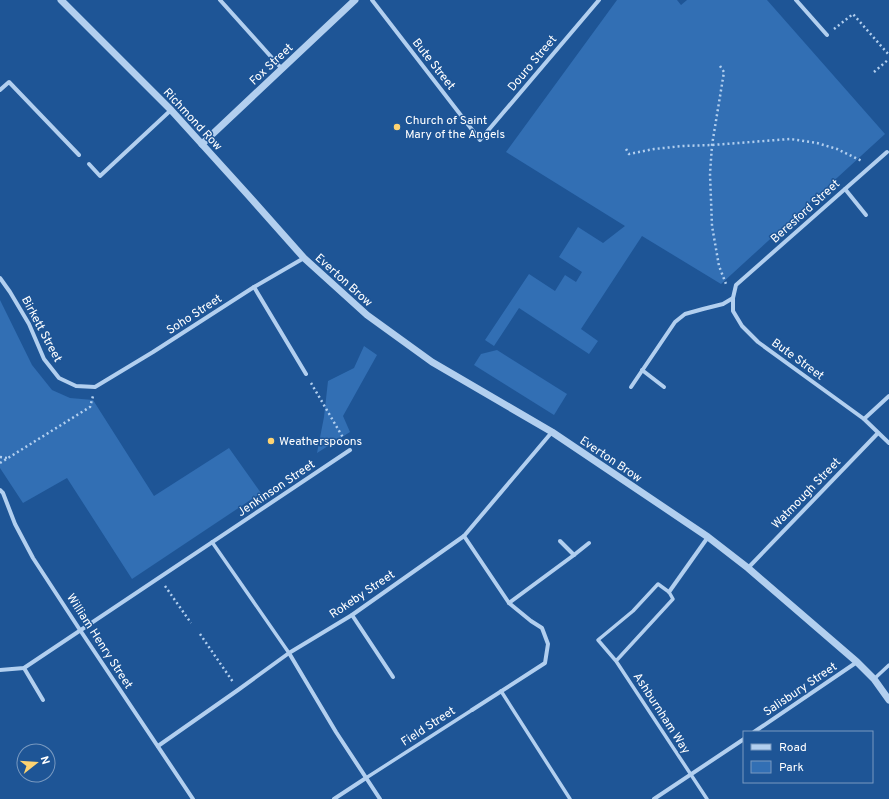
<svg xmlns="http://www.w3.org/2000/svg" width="889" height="799" viewBox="0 0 889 799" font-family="Overpass,sans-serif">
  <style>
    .green { fill: #326fb4 }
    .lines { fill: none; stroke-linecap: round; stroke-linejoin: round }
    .path { stroke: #b2cfef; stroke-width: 2.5; stroke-dasharray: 2 3; stroke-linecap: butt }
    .pedestrian { stroke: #b2cfef; stroke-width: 3.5 }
    .minor { stroke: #b2cfef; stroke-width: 4 }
    .tertiary { stroke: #b2cfef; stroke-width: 7 }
    .poi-dot { fill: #fdd372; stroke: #1e5596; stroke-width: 1.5 }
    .labels { text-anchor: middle; stroke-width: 3; stroke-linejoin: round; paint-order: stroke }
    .street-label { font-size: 12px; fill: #fff; stroke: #1e5596 }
    .poi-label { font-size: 12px; fill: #fff; stroke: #1e5596; text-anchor: start }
  </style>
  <rect width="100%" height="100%" fill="#1e5596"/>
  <!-- green -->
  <g class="green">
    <polygon points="617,0 677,0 681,5 687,0 767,0 885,134 721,284 642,236 581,329 598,341 589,354 519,308 494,346 485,340 529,274 555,291 565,275 576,282 582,272 559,257 578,227 603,243 625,226 506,152"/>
    <polygon points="0,300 32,365 52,390 70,398 93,400 154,496 229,448 261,493 132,579 67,478 23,503 0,468"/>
    <polygon points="364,346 377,355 343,416 350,432 317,453 324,417 328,381 354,368"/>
    <polygon points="497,350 567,394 554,415 474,365 481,354"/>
  </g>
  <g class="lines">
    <!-- path -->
    <g class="path">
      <polyline points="834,29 853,14 889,55"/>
      <polyline points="720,66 724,72 712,145 710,174 712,226 719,266 726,284"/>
      <polyline points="874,72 889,59"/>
      <polyline points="626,149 629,154 654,149 683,146 712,145 790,139 817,143 837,149 862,161"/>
      <polyline points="311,383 345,441"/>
      <polyline points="0,457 8,458"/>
      <polyline points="0,463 90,407 93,396"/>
      <polyline points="165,586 191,623"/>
      <polyline points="200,634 233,682"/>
    </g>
    <!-- pedestrian -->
    <g class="pedestrian">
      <polyline points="212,542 289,653"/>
      <polyline points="616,661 673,599 669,592 658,584 633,611 598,640 616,661 707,799"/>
      <polyline points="874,679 889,665"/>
      <polyline points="501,691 570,799"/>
      <polyline points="366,778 472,710"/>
    </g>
    <!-- minor -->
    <g class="minor">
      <polyline points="220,0 282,69"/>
      <polyline points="372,0 480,140 599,0"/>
      <polyline points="796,0 827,35"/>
      <polyline points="0,90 9,82 79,155"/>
      <polyline points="887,152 736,285 733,298 733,311 742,326 758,342 864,419 889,443"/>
      <polyline points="89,164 100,176 171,110"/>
      <polyline points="845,189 866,215"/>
      <polyline points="0,278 10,292 29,324 44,359 59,378 76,386 95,387 153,352 254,287 304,258"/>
      <polyline points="254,287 306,374"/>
      <polyline points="642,370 664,387"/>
      <polyline points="631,387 675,322 685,314 703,309 723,304 733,298"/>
      <polyline points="864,419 889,396"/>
      <polyline points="0,490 3,493 15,524 33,558 80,630 193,799"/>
      <polyline points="464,536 509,603 531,621 542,628 548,644 545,663 472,710"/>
      <polyline points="560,541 574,555"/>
      <polyline points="748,568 878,433"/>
      <polyline points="669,592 708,537"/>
      <polyline points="509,603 574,555 589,543"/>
      <polyline points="352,615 393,677"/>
      <polyline points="289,653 336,732 380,799"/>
      <polyline points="24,668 43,700"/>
      <polyline points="0,670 24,668 350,450"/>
      <polyline points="754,732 857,662"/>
      <polyline points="158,746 238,690 289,653 352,615 464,536 552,432"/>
      <polyline points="334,799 366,778"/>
      <polyline points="654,799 744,739"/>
    </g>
    <!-- tertiary -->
    <g class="tertiary">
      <polyline points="61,0 171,110 248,195 304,258 367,315 432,362 552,432 708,537 748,568 857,662 874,679 889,700"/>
      <polyline points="202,144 355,0"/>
    </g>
  </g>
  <!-- markers -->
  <g class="poi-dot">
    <circle cx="397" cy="127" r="4"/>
    <circle cx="271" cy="441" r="4"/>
  </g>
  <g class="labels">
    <!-- street labels -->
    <g class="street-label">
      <text transform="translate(532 63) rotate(-50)" y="4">Douro Street</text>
      <text transform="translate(271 64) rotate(-43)" y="4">Fox Street</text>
      <text transform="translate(434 64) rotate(52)" y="4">Bute Street</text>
      <text transform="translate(193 119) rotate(47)" y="4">Richmond Row</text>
      <text transform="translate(805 211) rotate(-42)" y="4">Beresford Street</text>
      <text transform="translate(344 280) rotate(42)" y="4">Everton Brow</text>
      <text transform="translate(194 314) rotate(-33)" y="4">Soho Street</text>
      <text transform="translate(42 329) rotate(62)" y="4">Birkett Street</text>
      <text transform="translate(798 359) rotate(36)" y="4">Bute Street</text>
      <text transform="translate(611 459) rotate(34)" y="4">Everton Brow</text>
      <text transform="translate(276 488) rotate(-34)" y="4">Jenkinson Street</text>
      <text transform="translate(806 493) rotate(-46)" y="4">Watmough Street</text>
      <text transform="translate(362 594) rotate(-34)" y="4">Rokeby Street</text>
      <text transform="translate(100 641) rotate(57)" y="4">William Henry Street</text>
      <text transform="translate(800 689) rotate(-34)" y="4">Salisbury Street</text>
      <text transform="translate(662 713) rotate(57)" y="4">Ashburnham Way</text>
      <text transform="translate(428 726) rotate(-33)" y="4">Field Street</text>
    </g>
    <!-- poi labels -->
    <g class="poi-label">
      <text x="405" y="124">Church of Saint<tspan x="405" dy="14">Mary of the Angels</tspan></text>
      <text x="279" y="445">Weatherspoons</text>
    </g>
  </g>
  <!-- legend -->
  <rect x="743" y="731" width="130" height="52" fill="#1e5596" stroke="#7899c0"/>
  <rect x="751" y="744" width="20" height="6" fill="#b2cfef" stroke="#7899c0"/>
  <text x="779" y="751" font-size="12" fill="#ffffff">Road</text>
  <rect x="751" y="761" width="20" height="12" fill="#326fb4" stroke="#7899c0"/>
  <text x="779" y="771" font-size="12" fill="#ffffff">Park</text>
  <!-- north arrow -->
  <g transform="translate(36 763) rotate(73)"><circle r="19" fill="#1e5596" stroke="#7899c0"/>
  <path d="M0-3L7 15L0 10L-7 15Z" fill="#fdd372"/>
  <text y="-6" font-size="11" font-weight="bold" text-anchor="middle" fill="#ffffff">N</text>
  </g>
</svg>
